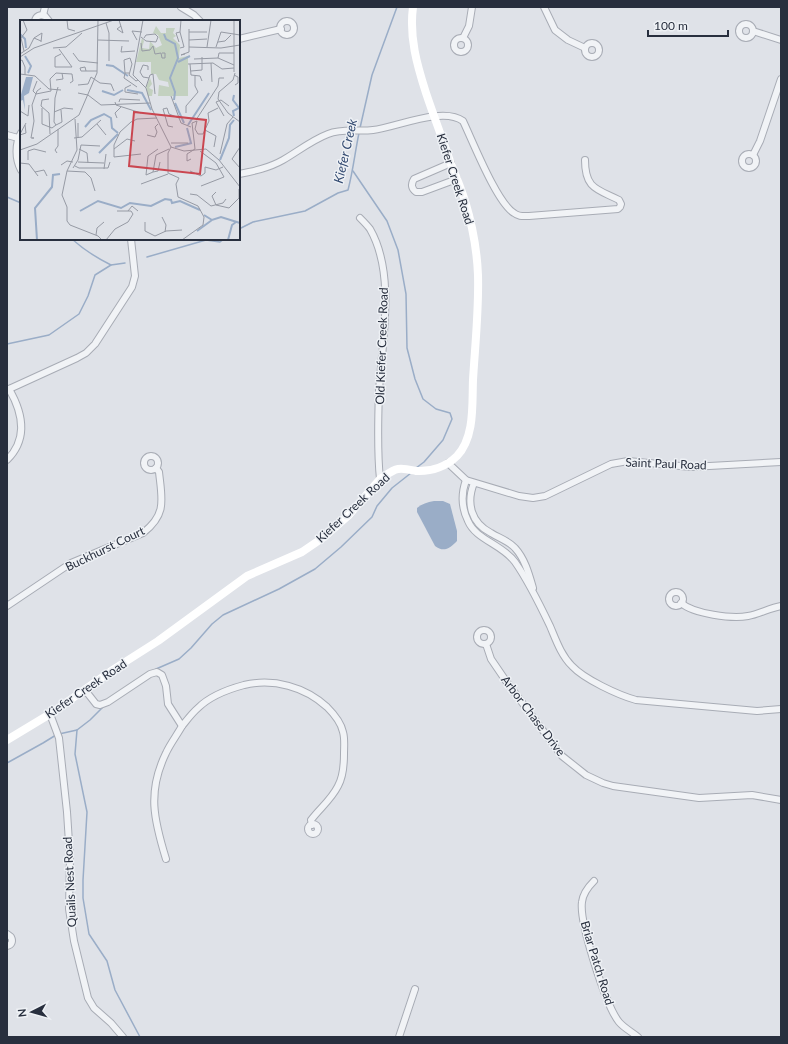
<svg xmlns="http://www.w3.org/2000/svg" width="788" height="1044" viewBox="0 0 788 1044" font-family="Lato,sans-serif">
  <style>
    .water { fill: #9aadc7 }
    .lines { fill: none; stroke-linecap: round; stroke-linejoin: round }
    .stream { stroke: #9aadc7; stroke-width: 1.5 }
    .street-casing { stroke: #a8acb5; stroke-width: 8 }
    .street { stroke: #f1f3f6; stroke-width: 6 }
    .secondary { stroke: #fff; stroke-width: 8 }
    .labels { text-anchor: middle; stroke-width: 3; stroke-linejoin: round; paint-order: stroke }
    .street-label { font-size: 12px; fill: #282f3e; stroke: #eef1f5 }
    .water-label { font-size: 13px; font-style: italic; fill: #334a71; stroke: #eef1f5 }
    .inset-river { fill: none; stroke: #9aadc7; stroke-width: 2 }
    .inset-road { fill: none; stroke: #969aa4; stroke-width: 1 }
    .view { fill: #ca4650; fill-opacity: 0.15; stroke: #ca4650; stroke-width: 2 }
    .inset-edge { fill: none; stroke: #282f3e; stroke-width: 2 }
  </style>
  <rect width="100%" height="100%" fill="#dfe2e8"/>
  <!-- water -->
  <path class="water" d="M434,501H443L450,504L457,531V541C450,548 444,553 435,546L417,512V508C422,504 427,502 434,501Z"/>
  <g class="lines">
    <!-- stream -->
    <g class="stream">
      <polyline points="360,128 372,75 397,7"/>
      <polyline points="353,171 387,221 398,250 406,294 407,348 415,379 423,399 436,409 450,413 452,419 443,440 424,462 416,468"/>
      <polyline points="7,197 21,203"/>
      <path d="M239,229L253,222L305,211L338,193L348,190C353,171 355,152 359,133"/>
      <path d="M72,239C84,250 97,258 111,265"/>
      <polyline points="147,257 206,240 220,242 224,239"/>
      <polyline points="7,344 49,335 79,314 88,296 95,275 111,265 125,263"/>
      <polyline points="156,669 179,659 191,648 212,624 223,615 279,589 315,569 341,547 372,517 377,506 392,488 411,473"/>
      <polyline points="77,730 75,754 87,812 83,880 83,898 89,934 107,961 115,990 140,1037"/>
      <polyline points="59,734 77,730 90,720 104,706"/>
      <polyline points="7,763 43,743 56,735"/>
    </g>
    <!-- street casing -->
    <g class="street-casing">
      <g id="street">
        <polyline points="181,7 194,15 200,21"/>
        <polyline points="544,7 555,30 568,40 585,48"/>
        <polyline points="43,15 45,7"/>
        <path d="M35,21C36,16 40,14 45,16L49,21"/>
        <circle cx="287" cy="28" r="7"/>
        <circle cx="746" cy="31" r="7"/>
        <polyline points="753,31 781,40"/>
        <circle cx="461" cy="45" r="7"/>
        <polyline points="463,38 469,26 472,7"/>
        <polyline points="239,39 281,29"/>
        <circle cx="592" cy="50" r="7"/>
        <path d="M21,133C15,144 15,159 21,170"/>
        <polyline points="7,135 18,138"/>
        <circle cx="749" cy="161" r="7"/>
        <polyline points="753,155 760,141 781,79"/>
        <path d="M451,163L414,179C411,184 411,188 416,192H422L457,179"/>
        <path d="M239,174C254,171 269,168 283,160C297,152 312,140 328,134C343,128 358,132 373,130C397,127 443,106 463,121C473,142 497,203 514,213C519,217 523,216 529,216L618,209L620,207L621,204L619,200C597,189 585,189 585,160"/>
        <path d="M360,218C363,221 367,225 370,229C396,274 382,342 379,391C378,420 377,451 380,479"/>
        <polyline points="7,390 77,358 86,353 95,344 132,287 135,276 131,239"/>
        <circle cx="151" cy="463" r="7"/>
        <path d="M7,460C28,439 23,413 9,389"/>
        <polyline points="448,463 466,480 519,496 533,498 545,496 611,464 628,461 691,467 781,462"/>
        <path d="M466,480C461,494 461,507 468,521C476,540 502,544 515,562C529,582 540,605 550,626C556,640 561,655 572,666C584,679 618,695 636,700L757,711L781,709"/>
        <path d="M474,483C466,503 471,523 491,533C499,538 509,541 515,548C525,559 529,574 533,588"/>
        <circle cx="676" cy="599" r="7"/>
        <path d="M681,603C694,614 732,619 748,616C759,614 770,608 781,606"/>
        <path d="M7,606L71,563L143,533C167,514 162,500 159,472L156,468"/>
        <circle cx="484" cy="637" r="7"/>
        <polyline points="486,644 491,659 506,681 562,756 586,775 603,783 613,786 699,798 752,795 781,800"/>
        <path d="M85,690L96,704L100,705L108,702L150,674L157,672L162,675L166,686L168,704L182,726C187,720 192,713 198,708C210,696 229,689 244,685C274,678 305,687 327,707C334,714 341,722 343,732C345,739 344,747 344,754C344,764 343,777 338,786C331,800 320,808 311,820L312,825"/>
        <polyline points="50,714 59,738 67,812 70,858 69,909 74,941 88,998 94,1008 111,1023 123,1037"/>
        <circle cx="313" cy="829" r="5"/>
        <path d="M166,859C154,820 147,792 166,753C170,744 177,735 182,726"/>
        <path d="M594,881C588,887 583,893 582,902C579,922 606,1006 619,1022C624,1028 632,1032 638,1037"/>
        <path d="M7,934L11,937C13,941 12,945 7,946"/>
        <polyline points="399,1037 415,989"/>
      </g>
    </g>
    <!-- street -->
    <use href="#street" class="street"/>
    <!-- secondary -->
    <path class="secondary" d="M7,740L50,714L114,669L158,641L247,576L302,552L324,537L349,515L380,479C385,476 392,470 398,469C404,468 411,470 416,471C432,472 447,466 457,456C475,437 472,404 473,380C475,346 479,310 478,275C477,250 472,224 465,201C461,188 456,176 451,164C443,140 434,117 426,93C417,65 409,37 413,7"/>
  </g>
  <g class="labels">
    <!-- street labels -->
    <g class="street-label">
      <text transform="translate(455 179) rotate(72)" y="4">Kiefer Creek Road</text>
      <text transform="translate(382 346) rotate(-88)" y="4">Old Kiefer Creek Road</text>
      <text transform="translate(666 464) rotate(2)" y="4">Saint Paul Road</text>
      <text transform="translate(353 508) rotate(-43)" y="4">Kiefer Creek Road</text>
      <text transform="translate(105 549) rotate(-26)" y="4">Buckhurst Court</text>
      <text transform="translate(86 689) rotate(-34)" y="4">Kiefer Creek Road</text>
      <text transform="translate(533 716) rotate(53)" y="4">Arbor Chase Drive</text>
      <text transform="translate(70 882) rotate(-93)" y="4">Quails Nest Road</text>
      <text transform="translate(597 963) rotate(73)" y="4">Briar Patch Road</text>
    </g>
    <!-- water labels -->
    <g class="water-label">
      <text transform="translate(345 151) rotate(-77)" y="5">Kiefer Creek</text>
    </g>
  </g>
  <!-- overview -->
  <g transform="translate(20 20)">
    <rect width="220" height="220" fill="#dfe2e8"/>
    <path d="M136,6L141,13H146V8H155L153,13L156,16L153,18L160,25L159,38L168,36V76H128L126,67L130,58L132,64L129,68L133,70L132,76H138L139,65L149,67L148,62L139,60L136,54H131V42H116L122,18L124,21L122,28L129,29L130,21L136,28L142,25L138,15L133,13Z" fill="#c3d1c0"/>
    <path d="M6,57H13L9,73L4,76L5,90L3,80L0,81V78Z" fill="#9aadc7"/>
    <path class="inset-river" d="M0,14L5,19L6,28M144,14L146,19L155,24L158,38L150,58L155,72L154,80M5,36L11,46L8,53M158,42L170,36M86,45L93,46L108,56M107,70L122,73L131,90M82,71L94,75L103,70M155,83L164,103M214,96L213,91L219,88L213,80L214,75M168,105L189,73M65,107L71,100L84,94L91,98L92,108L98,113M167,108L171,123M155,127L172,123M79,133L98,114M200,140L209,118L210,105L214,100M60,191L78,181L101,188L110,183L131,186L145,179L151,180L152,183L160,181L180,190M184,195L192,200L201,197L220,203M177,211L192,200M17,220L15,188L32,167L33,155L40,154M208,220L212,205L216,202"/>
    <path class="inset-road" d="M3,0L7,10L1,18L4,31M47,0L48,9L55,11M99,0L103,13M123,0L113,55L126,68L132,89L151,127L164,131L186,129L199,140L220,167M86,3L89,13V41M101,6L97,9L103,13M169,12H187M121,17L126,21L136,22L138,17L135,14L126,15L124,18M14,18L22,13L21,22M78,20L109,21M117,20L112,11L122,12M169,20L187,19M159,22L156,13L160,12M198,22L205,21L211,15M121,23L122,31L130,30L133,26L135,34L141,33L142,38H145V33H142M102,26L101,32L115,31M169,27L201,28L220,25M187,27L191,0M196,27L201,12L220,15M33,28L46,27L62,13M160,28L164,27L160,12L161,0M39,29L52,47M53,33L59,41L78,43M0,34L9,28L14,18L21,21M41,34L35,37V47H52M165,34L161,35L169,32V9M0,37L14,28L94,0M198,38L199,33H214M174,39L198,38L214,45M0,41L2,40L5,47V55M191,43L192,62M168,44L193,43L202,49L214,48M170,44L171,55L180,56L182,61M128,50V46L123,45L120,52L123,57L129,58M66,51L65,47L60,48L61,51H77M171,51L182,50V37M214,52V0M105,53L104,40L110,38L112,44L109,55L116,61L118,60M109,53H105L104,58L117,67M215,53L213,60L199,72L198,79L208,93L220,102M0,54L15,56L29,69L41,70M214,55L218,57V63L215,65M36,60L43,59L42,53M17,61L13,71L16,74L31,71L30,59L36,53L52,54L53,61L50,63M58,65L68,64L71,57L80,63L91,64L94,71M111,65L105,68V72L118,74M38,67L35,78L34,102L36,105L42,102L41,90M126,67L130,55L133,54L135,74M58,73L68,75L81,85L130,83M151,76L161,103L171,107M29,79L22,80L21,86L29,93L30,114M95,82L96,85L121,93M99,82L100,79L120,80M22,88V104L32,108L36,105M0,91L8,96L9,85M34,92L44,88L53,89M166,93V86L178,72L175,66V56M204,96L196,82L201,80L209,86M97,98L95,93L101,87M55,99L57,130L47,151L42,175L47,187V201L50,205L78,216L82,220M176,100L198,66L199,58H204M77,104L86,115M153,107L148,106L143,89L147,88L149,94L159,98M185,110L196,116L194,127M0,114L6,103M0,115L6,113L5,105M127,115L135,117L137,112L135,107L138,104M12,118H14H11L14,101L12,85L17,71L21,68M54,118L62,117L81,100M58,118V103M151,123H168M151,127L148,133V153L159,158L156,164L158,177L178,186L184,197L183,205L162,220M220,127L212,139L220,148M59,129L67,133L68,143M94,129L107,119L115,121M138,129L128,136L126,155L133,152L136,135L149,129M0,130L17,124L59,95L77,53L78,0M180,131L196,143L204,157L181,166M37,133L35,130L38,126V109M121,134L94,137V125L100,112L111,102L117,99L137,98M200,134L207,104L213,97M171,139L167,141V134L175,129L172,103L177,101L175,109L178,114H183L189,101L188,93L198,88M8,140V131L14,129L26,132M58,142L84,143M0,143L9,144L18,156M41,145L47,141L53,142M55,146L59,148H88L90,142M53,148L58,140L61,125L80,126M84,149L86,134M47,151L65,152L71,158L75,171M170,151L181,156L185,153V147L196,150L203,147M15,152L24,150L27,156M133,152L138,151L140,142M121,164L148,154M196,172L192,176L196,185L209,188L219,178V169M170,174L177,175L191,186L203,183L206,179M108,191L112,186L118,191M142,197L146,205L145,212M125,202V211L135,216L146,211L162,210M76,215L77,208L84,202M86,220L95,209L108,202L113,194L111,191H97"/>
    <path class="view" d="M114,92L186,100L180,154L109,146Z"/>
    <rect width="220" height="220" class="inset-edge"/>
  </g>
  <!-- border -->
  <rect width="788" height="1044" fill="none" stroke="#282f3e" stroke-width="16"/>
  <!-- north arrow -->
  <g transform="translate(32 1012) rotate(264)" stroke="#eef1f5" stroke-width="3" paint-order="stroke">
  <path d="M0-3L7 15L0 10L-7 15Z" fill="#282f3e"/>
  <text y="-6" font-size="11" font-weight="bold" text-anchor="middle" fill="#282f3e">N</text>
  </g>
  <!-- scale -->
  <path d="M648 30v6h80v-6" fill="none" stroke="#282f3e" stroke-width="2"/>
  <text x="654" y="30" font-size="12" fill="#282f3e" stroke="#eef1f5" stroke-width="3" paint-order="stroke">100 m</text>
</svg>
